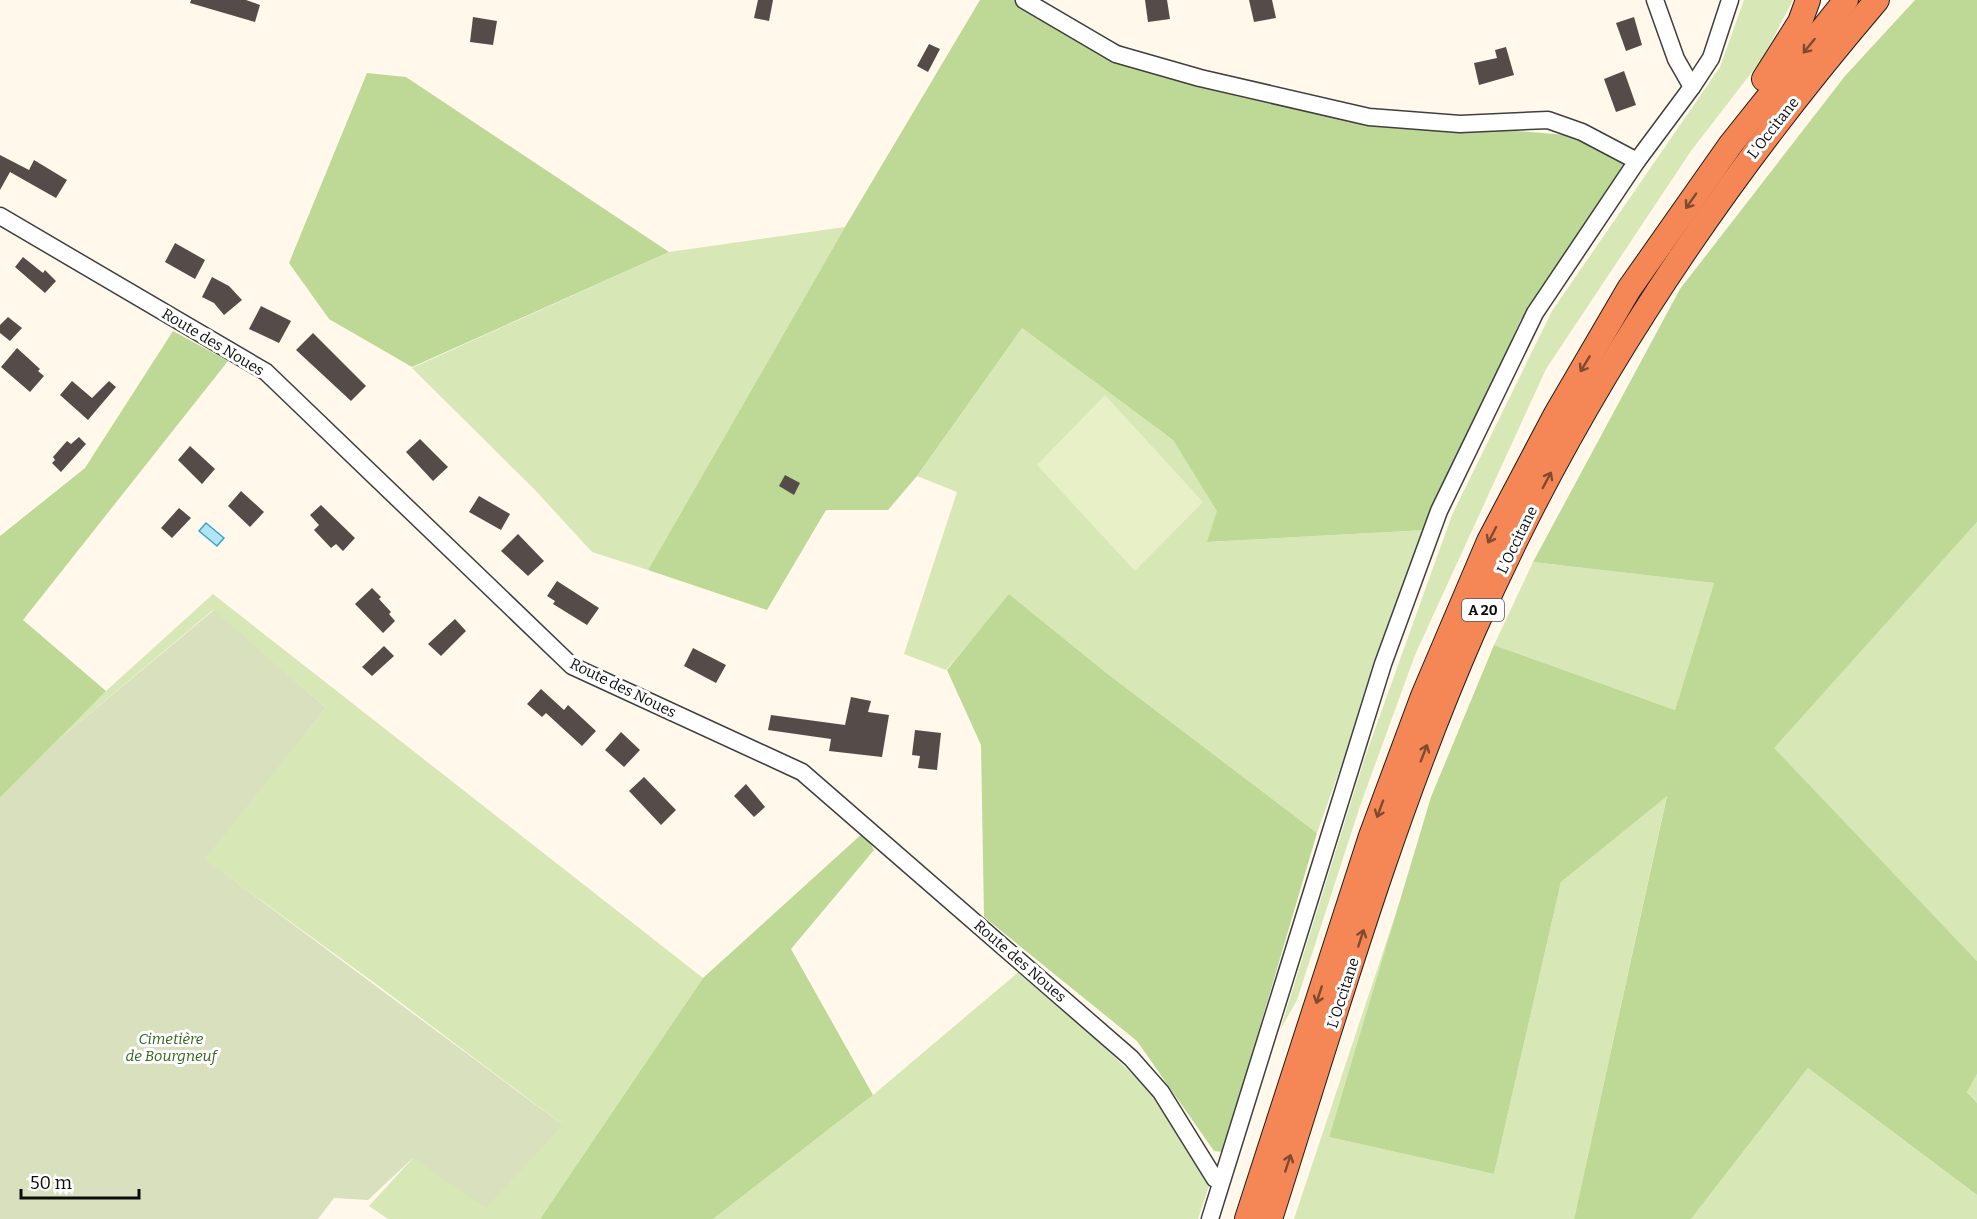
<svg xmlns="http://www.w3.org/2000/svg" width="1977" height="1219" viewBox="0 0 1977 1219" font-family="Bitter,serif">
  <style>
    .green { fill: #d7e8b6 }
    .forest { fill: #bdd995 }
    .cemetery { fill: #d9e0bd }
    .pitch { fill: #e7f0c7 }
    .water { fill: #b1e5f6; stroke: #38a6cc; stroke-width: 1.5 }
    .building { fill: #554c49 }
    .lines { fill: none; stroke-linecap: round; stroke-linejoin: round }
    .minor-casing { stroke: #3f3f3f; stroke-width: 19 }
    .highway-casing { stroke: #1d1d1d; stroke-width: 26 }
    .minor { stroke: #fff; stroke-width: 16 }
    .highway { stroke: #f48755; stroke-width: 24 }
    .oneway { stroke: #804a30 }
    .labels { text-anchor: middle; stroke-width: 6; stroke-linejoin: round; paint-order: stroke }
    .shield { fill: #fff; stroke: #555; stroke-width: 1.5 }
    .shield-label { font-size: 14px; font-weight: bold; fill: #0c0c0c }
    .street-label { font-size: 15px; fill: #0c0c0c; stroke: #fff }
    .park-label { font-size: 15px; font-style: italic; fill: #35631d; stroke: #fff }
  </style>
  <rect width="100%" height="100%" fill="#fff8eb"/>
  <!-- green -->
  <g class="green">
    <polygon points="1744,0 1793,0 1762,59 1691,151 1546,369 1415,655 1360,806 1297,1000 1280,1030 1365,757 1452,515 1552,311 1720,67"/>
    <polygon points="845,227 648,570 592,552 535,490 412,368 669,252"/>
    <polygon points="1022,328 1173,440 1218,511 1208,542 1426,530 1317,833 1109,675 1010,595 946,670 904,654 957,492 917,476"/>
    <polygon points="1977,522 1977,961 1773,748"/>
    <polygon points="1533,562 1714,583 1675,710 1494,645"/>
    <polygon points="213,594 703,978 540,1219 388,1219 369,1206 413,1158 563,1125 380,987 204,859 326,708 213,610 52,745 106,691"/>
    <polygon points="1667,795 1574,1219 1294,1219 1400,901 1329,1137 1494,1174 1561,882"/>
    <polygon points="1022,969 1148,1089 1210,1183 1198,1219 713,1219 873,1095"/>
    <polygon points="1808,1068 1977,1195 1977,1219 1691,1219"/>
    <polygon points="1977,1074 1977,1103 1967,1092"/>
  </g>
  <!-- forest -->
  <g class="forest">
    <polygon points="980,0 1028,0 1127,48 1360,118 1567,135 1633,155 1520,321 1426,530 1207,542 1217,511 1173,440 1022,328 917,476 888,510 826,510 767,610 648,570 845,227"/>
    <polygon points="1915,0 1977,0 1977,522 1774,748 1977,961 1977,1074 1967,1092 1977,1103 1977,1195 1808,1068 1691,1219 1574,1219 1667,796 1561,882 1494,1174 1329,1137 1431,797 1494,645 1675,710 1714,583 1533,562 1680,289 1845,76"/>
    <polygon points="367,73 406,77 669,252 412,367 329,319 289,263"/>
    <polygon points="173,331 228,361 23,620 106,691 0,798 0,536 85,468"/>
    <polygon points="1009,594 1109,675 1317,833 1223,1152 1214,1151 1137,1041 984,917 981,745 947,670"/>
    <polygon points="864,832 874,850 791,949 873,1095 713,1219 540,1219 703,978"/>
  </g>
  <!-- cemetery -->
  <polygon class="cemetery" points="214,610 326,708 205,859 563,1125 486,1208 413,1158 368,1200 334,1198 318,1219 0,1219 0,798 52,745"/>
  <!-- pitch -->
  <polygon class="pitch" points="1105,395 1203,502 1135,571 1037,465"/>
  <!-- water -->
  <polygon class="water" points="206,523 224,538 217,546 199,531"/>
  <!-- building -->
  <g class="building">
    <polygon points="191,0 246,0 260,5 255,22 190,3"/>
    <polygon points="758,0 773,0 769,21 754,18"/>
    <polygon points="1145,0 1167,0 1170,19 1148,22"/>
    <polygon points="1249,0 1272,0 1276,18 1254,22"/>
    <polygon points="473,17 497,21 493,45 470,42"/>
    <polygon points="1634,17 1642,45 1626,51 1616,23"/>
    <polygon points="929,44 940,49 928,72 917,66"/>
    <polygon points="1506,47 1514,75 1479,85 1474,63 1497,58 1495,50"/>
    <polygon points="1624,71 1636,105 1616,112 1604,79"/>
    <polygon points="0,155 29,170 34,160 67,180 56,198 10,172 0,190"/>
    <polygon points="175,243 205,260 195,279 165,262"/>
    <polygon points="23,257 43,273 45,270 56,281 45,293 15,267"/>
    <polygon points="212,277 229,286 242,300 224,315 214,303 202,297"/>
    <polygon points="261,306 291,321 279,343 249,329"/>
    <polygon points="8,317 22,328 10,341 0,333 0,325"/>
    <polygon points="313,333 366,386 351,401 296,350"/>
    <polygon points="17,348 40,369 38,371 44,376 30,392 1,367"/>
    <polygon points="72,381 92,398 109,381 116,387 88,420 60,395"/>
    <polygon points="79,437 86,444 61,472 52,463 55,460 53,457 67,441 71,444"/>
    <polygon points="420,439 448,467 433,481 406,452"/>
    <polygon points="190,446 215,469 202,484 178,460"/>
    <polygon points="785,475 800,483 794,495 779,486"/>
    <polygon points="241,491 264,512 250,527 228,506"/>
    <polygon points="479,496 510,514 501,530 469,512"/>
    <polygon points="321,505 355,538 343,551 336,544 331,548 314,530 319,525 310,515"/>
    <polygon points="179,508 191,518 172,538 161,528"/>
    <polygon points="518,534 544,561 528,576 501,551"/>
    <polygon points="557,581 599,608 587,625 553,604 555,601 547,596"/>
    <polygon points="372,588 381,597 379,599 391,612 389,614 395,621 383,633 355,604"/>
    <polygon points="455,619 466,631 441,656 428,644"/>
    <polygon points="384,646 394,656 372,676 362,667"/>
    <polygon points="693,648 726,665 716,683 684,666"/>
    <polygon points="541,689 564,710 568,705 596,731 582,746 546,713 542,717 527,704"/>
    <polygon points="851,697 871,701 868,712 889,715 882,757 829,751 831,739 768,730 771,715 845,725"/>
    <polygon points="915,730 941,733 937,770 918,768 920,756 912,755"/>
    <polygon points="621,732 640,750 624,767 605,750"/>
    <polygon points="644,777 676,810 661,825 629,791"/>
    <polygon points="746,784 765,807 754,817 734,796"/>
  </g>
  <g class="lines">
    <!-- minor casing -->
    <g class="minor-casing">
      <g id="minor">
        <polyline points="1024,0 1116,54 1200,78 1369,117 1460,124 1548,120 1582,132 1637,161"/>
        <polyline points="1655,0 1676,59 1692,87"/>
        <polyline points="0,216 266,372 572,666 802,772 1131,1058 1161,1092 1215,1179 1221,1181"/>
        <polyline points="1210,1219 1383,664 1439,511 1535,313 1637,161 1692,87 1711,58 1730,0"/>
      </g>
    </g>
    <!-- highway casing -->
    <g class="highway-casing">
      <g id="highway">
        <polyline points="1764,79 1800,22 1808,0"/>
        <polyline points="1247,1219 1371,836 1423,696 1489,541 1556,414 1629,289 1731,144 1846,0"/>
        <path d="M1270,1219C1333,1022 1390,822 1473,632C1574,401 1713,192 1877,0"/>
      </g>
    </g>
    <!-- minor -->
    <use href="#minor" class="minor"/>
    <!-- highway -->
    <use href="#highway" class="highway"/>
  </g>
  <!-- one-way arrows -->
  <defs><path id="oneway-shaft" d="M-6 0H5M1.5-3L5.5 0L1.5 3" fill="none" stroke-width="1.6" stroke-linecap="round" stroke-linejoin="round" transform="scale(1.5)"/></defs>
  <g class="oneway">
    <use href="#oneway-shaft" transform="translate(1809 46) rotate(129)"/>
    <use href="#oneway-shaft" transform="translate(1691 201) rotate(125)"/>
    <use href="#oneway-shaft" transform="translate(1585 364) rotate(121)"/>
    <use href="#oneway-shaft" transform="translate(1547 480) rotate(-62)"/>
    <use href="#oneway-shaft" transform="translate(1492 535) rotate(117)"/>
    <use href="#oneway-shaft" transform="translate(1424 753) rotate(-69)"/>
    <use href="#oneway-shaft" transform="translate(1380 809) rotate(110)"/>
    <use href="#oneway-shaft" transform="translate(1361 938) rotate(-72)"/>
    <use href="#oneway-shaft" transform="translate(1319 995) rotate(108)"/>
    <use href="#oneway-shaft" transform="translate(1288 1163) rotate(-72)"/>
  </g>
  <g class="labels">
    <!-- shield labels -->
    <rect class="shield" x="1462" y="599" width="42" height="22" rx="4.5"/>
    <g class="shield-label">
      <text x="1483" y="615">A 20</text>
    </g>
    <!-- street labels -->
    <g class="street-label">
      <text transform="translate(1773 128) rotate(-52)" y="5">L'Occitane</text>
      <text transform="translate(213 342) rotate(31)" y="5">Route des Noues</text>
      <text transform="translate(1517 540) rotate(-64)" y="5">L'Occitane</text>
      <text transform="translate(623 688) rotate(26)" y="5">Route des Noues</text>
      <text transform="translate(1020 961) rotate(41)" y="5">Route des Noues</text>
      <text transform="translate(1343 993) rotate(-72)" y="5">L'Occitane</text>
    </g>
    <!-- park labels -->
    <g class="park-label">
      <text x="171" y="1044">Cimetière<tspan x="171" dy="17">de Bourgneuf</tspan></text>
    </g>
  </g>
  <!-- scale -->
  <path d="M21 1189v9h118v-9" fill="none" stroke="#0c0c0c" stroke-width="3"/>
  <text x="30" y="1189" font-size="18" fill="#0c0c0c" stroke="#ffffff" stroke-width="4.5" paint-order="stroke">50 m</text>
</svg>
